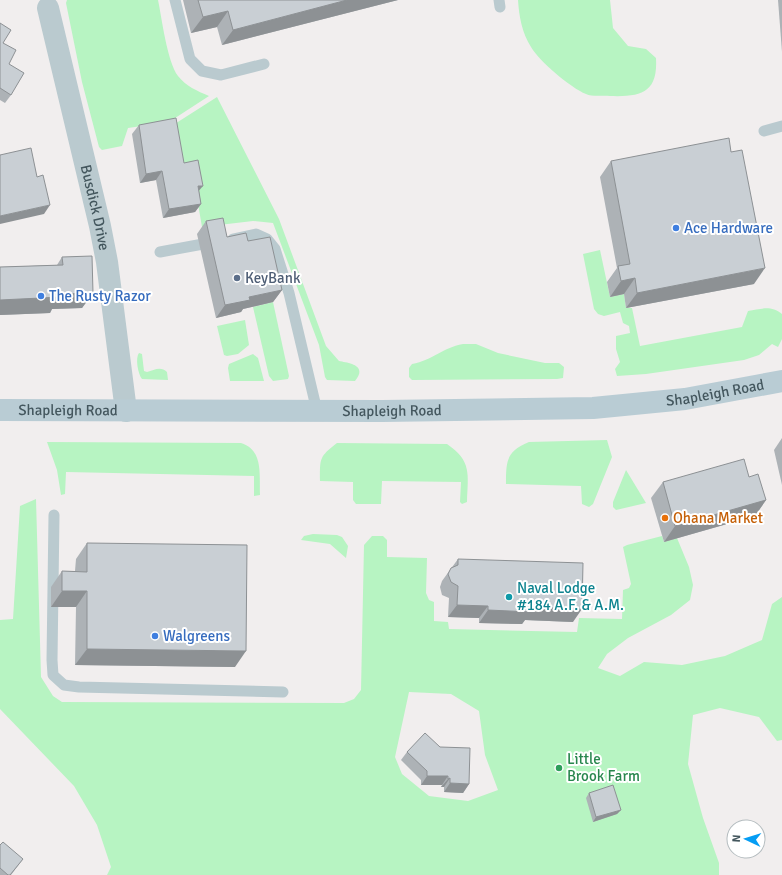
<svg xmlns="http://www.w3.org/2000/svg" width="782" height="875" viewBox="0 0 782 875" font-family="Signika,sans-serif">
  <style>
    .green { fill: #b7f4c2; fill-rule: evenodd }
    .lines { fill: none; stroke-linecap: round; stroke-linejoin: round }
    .service { stroke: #bacacf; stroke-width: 11 }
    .minor { stroke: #bacacf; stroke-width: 22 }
    .secondary { stroke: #b9ccd4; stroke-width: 22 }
    .wall { fill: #adb2b6 }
    .shaded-wall { fill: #8d9194 }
    .building { fill: #c9cfd4; stroke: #8d9194 }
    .shop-dot { fill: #3f7fe0; stroke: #fff; stroke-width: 1.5 }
    .service-dot { fill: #5c6f8a; stroke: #fff; stroke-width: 1.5 }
    .food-dot { fill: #e8710a; stroke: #fff; stroke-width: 1.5 }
    .culture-dot { fill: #0f9aa8; stroke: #fff; stroke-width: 1.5 }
    .leisure-dot { fill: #2e9e5b; stroke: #fff; stroke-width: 1.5 }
    .labels { text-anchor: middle; stroke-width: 4; stroke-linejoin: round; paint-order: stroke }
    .street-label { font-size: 15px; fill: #44575e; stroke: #fff }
    .shop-label { font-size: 15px; fill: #366cbe; stroke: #fff; text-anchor: start }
    .service-label { font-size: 15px; fill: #4e5e75; stroke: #fff; text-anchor: start }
    .food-label { font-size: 15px; fill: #c56008; stroke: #fff; text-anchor: start }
    .culture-label { font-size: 15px; fill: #0d838f; stroke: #fff; text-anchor: start }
    .leisure-label { font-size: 15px; fill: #27864d; stroke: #fff; text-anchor: start }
  </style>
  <rect width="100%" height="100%" fill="#f1eeee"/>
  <!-- green -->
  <g class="green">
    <path d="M67,0H158C162,19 167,61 178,76C186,86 197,91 209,96L169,122L128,128L122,146L102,150L99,147L82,82L66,3Z"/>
    <path d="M518,0H610L613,28L628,46L646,49L656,58C658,93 641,97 610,96C603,95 592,97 586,94C571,88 539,61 531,47C522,33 519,16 518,0Z"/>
    <path d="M217,97L279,219L326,346L339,361C349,363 368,365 355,381L327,380L325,377L319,345L273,223L253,221L202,227L192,169L178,171L170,127Z"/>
    <path d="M600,250L610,297L624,294L626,308H632L640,346L742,327L748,311C761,309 771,305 782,314V339L778,347L772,344L759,355L744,360L646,374L617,376L615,369L620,362L616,349V336L630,333L629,326L623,323L620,312L604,316L598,314L594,309L583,254Z"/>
    <polygon points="273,302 289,376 288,379 273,381 269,376 253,307"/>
    <polygon points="245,320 249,345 238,354 227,356 224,355 217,326"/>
    <path d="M463,344H476L498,353L545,363H559L564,367L563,378L557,379L412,380L409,377V368L412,364C433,360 442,348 463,344Z"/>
    <path d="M139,353L142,354L144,371L147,372C154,370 161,366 167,372L168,380L142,379C138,374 135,358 139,353Z"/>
    <polygon points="253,354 258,358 264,381 230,381 228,368 229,364"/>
    <path d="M607,440L612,457L593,504L589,507L582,504L581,486L506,484C506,462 506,451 529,442Z"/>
    <path d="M47,442L241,443C264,450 259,476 260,495L254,496V476L66,472L65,494L61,495L57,470Z"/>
    <path d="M337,443L447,444C472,461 468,474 467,502L462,504L460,502L461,482L382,481L381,504H356L353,500V482L320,481C320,458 319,457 337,443Z"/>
    <polygon points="626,470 646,503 616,510 613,507 613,502"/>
    <path d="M36,499L41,677L53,696L62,702L344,703L354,699L361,690L364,545L372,536H383L387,540V557L427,558L426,593L429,600L434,602V621L448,622L449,629L577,632L579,618L622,619L623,590L629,588L631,584L623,547L627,545L662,536L664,542L677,538L689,567L693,585L690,600L671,615L628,638L607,654L598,668L620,676L644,662L682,665L725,656L762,640L772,604L782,597V740L777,741L759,717L720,708L693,715L688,764L703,818L719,863V875H107L111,867L97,825L74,786L0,709V620L13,619L20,506ZM409,692L451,694L479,711L485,755L498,790L468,801L429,796L402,774L395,757Z"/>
    <polygon points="313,534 337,535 342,537 348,546 346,558 330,544 301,540 304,536"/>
  </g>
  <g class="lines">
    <!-- service -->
    <g class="service">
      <polyline points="175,0 190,59 202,71 221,75 264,64"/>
      <polyline points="499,0 500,7"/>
      <polyline points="764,131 782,126"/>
      <polyline points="233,239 256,234 267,239 275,249 289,293 317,411"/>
      <polyline points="160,252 214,242"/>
      <polyline points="54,515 52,660 53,675 64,685 79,687 283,692"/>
    </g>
    <!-- minor -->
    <path class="minor" id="s1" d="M48,8L100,226L107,262L126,411"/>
    <!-- secondary -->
    <path class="secondary" id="s2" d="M0,410L382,411L593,408L685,399L782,381"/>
  </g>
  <!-- wall -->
  <g class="wall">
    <polygon points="183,0 398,0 222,45 217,27 191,33"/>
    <polygon points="778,0 782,0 782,52"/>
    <polygon points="0,23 3,43 9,64 11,95 5,103 0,100"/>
    <polygon points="139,125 184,163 199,191 201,204 195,212 163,218 156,180 140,183 132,134"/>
    <polygon points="611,161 754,284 626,308 624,294 610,297 607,282 617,268 600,177"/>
    <polygon points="206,221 227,237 248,241 282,290 273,302 243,309 241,312 216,318 197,234"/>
    <polygon points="62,257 93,293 82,308 52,309 50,313 0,315 0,267 57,265"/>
    <polygon points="782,438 782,485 774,450"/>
    <polygon points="749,477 766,500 755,516 664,542 651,498 663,482"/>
    <polygon points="87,543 235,667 75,665 76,607 51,607 51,587 62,571 75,571 76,559"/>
    <polygon points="458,559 573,622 525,620 522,624 479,623 479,618 448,617 449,598 442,595 440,587 442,581"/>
    <polygon points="407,752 469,784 463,793 444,792 444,787 441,787 442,785 421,785 421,780 401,760"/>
    <polygon points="589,793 621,810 617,814 593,822 586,798"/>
    <polygon points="0,845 23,859 11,875 0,875"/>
  </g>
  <!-- shaded-wall -->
  <g class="shaded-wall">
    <polygon points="347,0 398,0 222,45 233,30"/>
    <polygon points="228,11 217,27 191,33 203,17"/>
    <polygon points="162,171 156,180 140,183 146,174"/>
    <polygon points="198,186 203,186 196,194"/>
    <polygon points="201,204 195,212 163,218 169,209"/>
    <polygon points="50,205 44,214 0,224 0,216"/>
    <polygon points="765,268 754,284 626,308 637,293"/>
    <polygon points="635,278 624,294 610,297 621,281"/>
    <polygon points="282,290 273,302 243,309 241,312 216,318 225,305 249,297"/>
    <polygon points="93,293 82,308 52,309 50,313 0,315 0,300 61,294"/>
    <polygon points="766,500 755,516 664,542 675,526"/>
    <polygon points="62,591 87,591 76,607 51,607"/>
    <polygon points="457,605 488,606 479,618 448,617"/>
    <polygon points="531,607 582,609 573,622 525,620 522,624 479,623 488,610"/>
    <polygon points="87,649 246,651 235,667 75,665"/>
    <polygon points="427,776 448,776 442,785 421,785"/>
    <polygon points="450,778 444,787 441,787 448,779"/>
    <polygon points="450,783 469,784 463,793 444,792"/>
    <polygon points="621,810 617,814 593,822 596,817"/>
  </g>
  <!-- building -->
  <g class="building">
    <polygon points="198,0 347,0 233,30 228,11 203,17"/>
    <polygon points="0,23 11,30 3,43 16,50 9,64 24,73 11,95 0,88"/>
    <polygon points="176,118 184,163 198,160 203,186 198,186 201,204 169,209 162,171 146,174 139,125"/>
    <polygon points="729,138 731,152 742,150 765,268 637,293 635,278 621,281 618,266 630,264 611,161"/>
    <polygon points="31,148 37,177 43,175 50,205 0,216 0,155"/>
    <polygon points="223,218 227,237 246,233 248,241 270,237 282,290 249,297 250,300 225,305 206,221"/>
    <polygon points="92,256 93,293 61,294 61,297 0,300 0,267 63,265 62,257"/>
    <polygon points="744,459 749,477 758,474 766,500 675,526 663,482"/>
    <polygon points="87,543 247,545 246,651 87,649 87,591 62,591 62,571 87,572"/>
    <polygon points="458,559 583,563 582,609 531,607 531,612 488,610 488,606 457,605 458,586 451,582 448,574 451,568 458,565"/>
    <polygon points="425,733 440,747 470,748 469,784 450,783 450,778 448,779 448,776 427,776 427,771 407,752"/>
    <polygon points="613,785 621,810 596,817 589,793"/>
    <polygon points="3,842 23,859 10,875 8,875 0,868 0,845"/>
  </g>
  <!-- markers -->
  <g class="shop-dot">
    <circle cx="676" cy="228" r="4"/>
    <circle cx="41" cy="296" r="4"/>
    <circle cx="155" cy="636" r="4"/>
  </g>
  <circle class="service-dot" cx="237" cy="278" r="4"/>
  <circle class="food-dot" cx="665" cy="518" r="4"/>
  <circle class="culture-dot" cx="509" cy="597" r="4"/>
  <circle class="leisure-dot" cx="559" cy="768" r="4"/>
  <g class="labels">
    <!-- street labels -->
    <g class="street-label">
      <text dy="5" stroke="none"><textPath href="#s1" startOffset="205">Busdick Drive</textPath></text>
      <text dy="5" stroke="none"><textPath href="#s2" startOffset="716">Shapleigh Road</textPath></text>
      <text dy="5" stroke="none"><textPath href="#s2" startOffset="68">Shapleigh Road</textPath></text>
      <text dy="5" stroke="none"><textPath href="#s2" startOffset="392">Shapleigh Road</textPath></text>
    </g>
    <!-- shop labels -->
    <g class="shop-label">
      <text x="684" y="233">Ace Hardware</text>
      <text x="49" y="301">The Rusty Razor</text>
      <text x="163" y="641">Walgreens</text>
    </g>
    <!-- service labels -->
    <g class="service-label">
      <text x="245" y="283">KeyBank</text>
    </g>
    <!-- food labels -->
    <g class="food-label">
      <text x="673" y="523">Ohana Market</text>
    </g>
    <!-- culture labels -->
    <g class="culture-label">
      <text x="517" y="593">Naval Lodge<tspan x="517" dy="17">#184 A.F. &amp; A.M.</tspan></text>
    </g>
    <!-- leisure labels -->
    <g class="leisure-label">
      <text x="567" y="764">Little<tspan x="567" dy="17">Brook Farm</tspan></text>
    </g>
  </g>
  <!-- north arrow -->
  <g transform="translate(746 839) rotate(274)"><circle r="19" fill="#ffffff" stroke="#b4bcbf"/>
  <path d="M0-3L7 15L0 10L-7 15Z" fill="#059df4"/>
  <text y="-6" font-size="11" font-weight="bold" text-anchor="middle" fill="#44575e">N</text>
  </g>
</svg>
